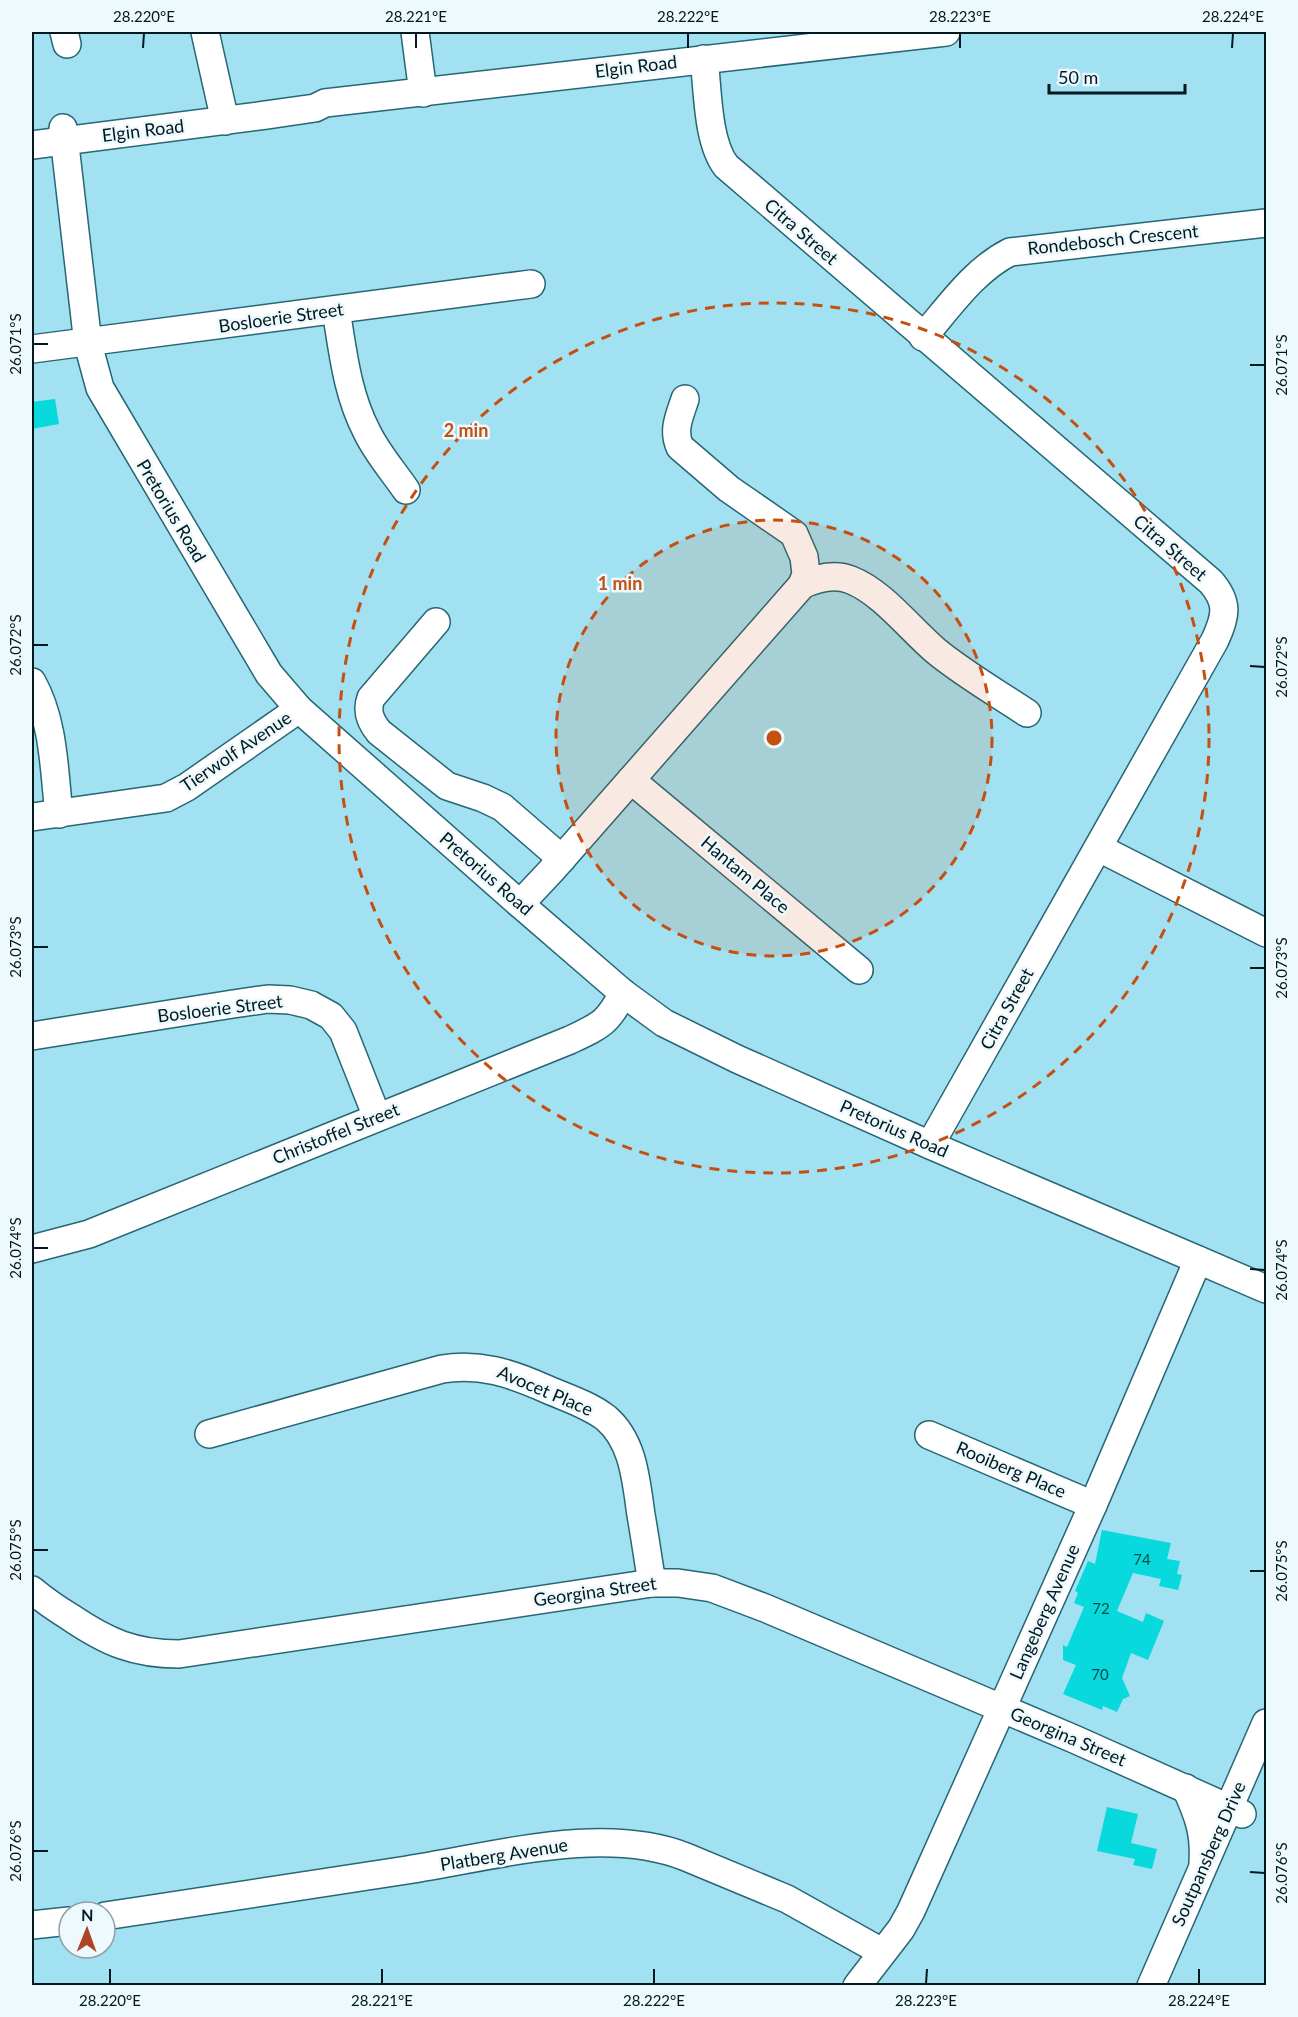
<svg xmlns="http://www.w3.org/2000/svg" width="1298" height="2017" viewBox="0 0 1298 2017" font-family="Lato,sans-serif">
  <style>
    .building { fill: #07d9dc }
    .lines { fill: none; stroke-linecap: round; stroke-linejoin: round }
    .minor-casing { stroke: #276675; stroke-width: 30 }
    .minor { stroke: #fff; stroke-width: 27 }
    .ticks { fill: none; stroke: #01191f; stroke-width: 2 }
    .ring { fill: none; stroke: #c54f0f; stroke-width: 3; stroke-dasharray: 10 8 }
    .labels { text-anchor: middle; stroke-width: 5; stroke-linejoin: round; paint-order: stroke }
    .number-label { font-size: 15px; fill: #02494e }
    .street-label { font-size: 18px; fill: #01191f; stroke: #edf9fc }
    .centre { fill: #c54f0f; stroke: #edf9fc; stroke-width: 3 }
    .ring-label { font-size: 18px; text-anchor: middle; font-weight: bold; fill: #c54f0f; stroke: #edf9fc; stroke-width: 5; stroke-linejoin: round; paint-order: stroke }
    .neatline { fill: none; stroke: #01191f; stroke-width: 2 }
    .ticks-label { font-size: 15px; text-anchor: middle; fill: #01191f }
  </style>
  <rect width="100%" height="100%" fill="#a2e1f2"/>
  <!-- building -->
  <g class="building">
    <polygon points="55,399 59,424 32,429 32,402"/>
    <polygon points="1102,1530 1171,1543 1167,1559 1180,1561 1177,1574 1182,1575 1178,1590 1159,1586 1161,1579 1133,1573 1117,1611 1143,1622 1146,1613 1164,1621 1148,1660 1131,1653 1122,1678 1130,1696 1123,1699 1117,1712 1103,1706 1102,1710 1063,1694 1076,1665 1063,1660 1063,1645 1067,1647 1084,1607 1074,1603 1078,1593 1075,1591 1088,1561 1095,1564"/>
    <polygon points="1107,1807 1138,1814 1131,1843 1157,1849 1152,1869 1133,1865 1135,1859 1097,1851"/>
  </g>
  <g class="lines">
    <!-- minor casing -->
    <g class="minor-casing">
      <g id="minor">
        <polyline points="64,32 67,44"/>
        <polyline points="205,32 225,121"/>
        <polyline points="415,32 423,93"/>
        <path d="M704,59C708,90 707,141 726,166L1211,582C1229,603 1226,616 1215,640L930,1145"/>
        <polyline points="63,128 88,344 100,388 269,674 299,709 520,904 623,993 664,1023 737,1059 930,1145 1266,1289"/>
        <polyline points="32,145 266,115 315,108 325,103 946,32"/>
        <path d="M336,310C343,352 347,394 367,432C377,453 393,471 406,490"/>
        <path d="M923,337C949,307 974,270 1010,252L1266,223"/>
        <polyline points="32,349 531,284"/>
        <path d="M685,399C680,415 672,430 680,447L729,489L794,534L804,557L806,574L802,585"/>
        <path d="M436,622L371,698C366,711 370,721 379,732L447,786L483,798L502,807L562,859"/>
        <path d="M32,682C54,721 54,770 59,814"/>
        <polyline points="631,780 859,970"/>
        <polyline points="32,817 166,798 187,787 299,709"/>
        <polyline points="1099,848 1266,933"/>
        <path d="M520,904L551,871L802,585C817,578 834,573 851,580C882,592 910,629 936,651C964,674 997,693 1027,713"/>
        <polyline points="32,1036 233,1004 268,999 290,1000 311,1005 331,1016 343,1031 377,1117"/>
        <path d="M32,1249L89,1234L570,1040C600,1026 608,1023 623,993"/>
        <path d="M209,1434L442,1369C480,1363 510,1373 544,1388C564,1397 588,1404 606,1418C634,1442 636,1481 641,1515C645,1537 648,1560 652,1583"/>
        <polyline points="929,1435 1093,1505"/>
        <path d="M32,1590C44,1600 57,1609 70,1617C107,1642 134,1654 179,1654L652,1583H678L712,1588L765,1608L1074,1739L1242,1814"/>
        <path d="M1186,1788C1198,1815 1205,1832 1203,1862"/>
        <path d="M105,1916C206,1901 307,1885 407,1870C493,1857 603,1824 686,1857L787,1899L882,1952"/>
        <polyline points="32,1925 69,1921"/>
        <polyline points="857,1986 901,1929 911,1911 1093,1505 1198,1260"/>
        <polyline points="1151,1986 1266,1723"/>
      </g>
    </g>
    <!-- minor -->
    <use href="#minor" class="minor"/>
  </g>
  <!-- ticks -->
  <path class="ticks" d="M143,48L144,33M416,48V33M688,48V33M960,48V33M1232,48L1233,33M33,344H48M1250,365H1265M33,645H48M1250,666L1265,667M33,947H48M1250,968H1265M33,1248H48M1250,1269L1265,1270M33,1550H48M1250,1571H1265M33,1851H48M1250,1872L1265,1873M110,1984V1969M382,1984V1969M654,1984V1969M926,1984L927,1969M1199,1984V1969"/>
  <!-- distance rings -->
  <circle cx="774" cy="738" r="218" fill="#c54f0f" fill-opacity=".12"/>
  <g class="ring">
    <circle cx="774" cy="738" r="218"/>
    <circle cx="774" cy="738" r="435"/>
  </g>
  <g class="labels">
    <!-- number labels -->
    <g class="number-label">
      <text x="1142" y="1565">74</text>
      <text x="1101" y="1614">72</text>
      <text x="1100" y="1680">70</text>
    </g>
    <!-- street labels -->
    <g class="street-label">
      <text transform="translate(636 67) rotate(-7)" y="6">Elgin Road</text>
      <text transform="translate(143 131) rotate(-7)" y="6">Elgin Road</text>
      <text transform="translate(801 232) rotate(41)" y="6">Citra Street</text>
      <text transform="translate(1113 240) rotate(-6)" y="6">Rondebosch Crescent</text>
      <text transform="translate(281 318) rotate(-8)" y="6">Bosloerie Street</text>
      <text transform="translate(171 511) rotate(59)" y="6">Pretorius Road</text>
      <text transform="translate(1170 548) rotate(41)" y="6">Citra Street</text>
      <text transform="translate(236 752) rotate(-34)" y="6">Tierwolf Avenue</text>
      <text transform="translate(486 874) rotate(41)" y="6">Pretorius Road</text>
      <text transform="translate(745 875) rotate(40)" y="6">Hantam Place</text>
      <text transform="translate(220 1009) rotate(-7)" y="6">Bosloerie Street</text>
      <text transform="translate(1007 1009) rotate(-61)" y="6">Citra Street</text>
      <text transform="translate(894 1129) rotate(24)" y="6">Pretorius Road</text>
      <text transform="translate(336 1134) rotate(-22)" y="6">Christoffel Street</text>
      <text transform="translate(545 1391) rotate(23)" y="6">Avocet Place</text>
      <text transform="translate(1011 1470) rotate(23)" y="6">Rooiberg Place</text>
      <text transform="translate(595 1592) rotate(-8)" y="6">Georgina Street</text>
      <text transform="translate(1045 1612) rotate(-66)" y="6">Langeberg Avenue</text>
      <text transform="translate(1068 1737) rotate(23)" y="6">Georgina Street</text>
      <text transform="translate(1209 1854) rotate(-66)" y="6">Soutpansberg Drive</text>
      <text transform="translate(504 1855) rotate(-9)" y="6">Platberg Avenue</text>
    </g>
  </g>
  <circle cx="774" cy="738" r="9" class="centre"/>
  <g class="ring-label">
    <text x="466" y="437">2 min</text>
    <text x="620" y="590">1 min</text>
  </g>
  <!-- border -->
  <rect width="1298" height="2017" fill="none" stroke="#edf9fc" stroke-width="66"/>
  <!-- north arrow -->
  <g transform="translate(87 1930) rotate(1)"><circle r="28" fill="#edf9fc" stroke="#8f9fa4" stroke-width="1.5"/>
  <path d="M0-4.5L10 22L0 15L-10 22Z" fill="#ad4426"/>
  <text y="-9" font-size="16" font-weight="bold" text-anchor="middle" fill="#01191f">N</text>
  </g>
  <!-- scale -->
  <path d="M1049 84v9h136v-9" fill="none" stroke="#01191f" stroke-width="3"/>
  <text x="1058" y="84" font-size="18" fill="#01191f" stroke="#edf9fc" stroke-width="4.5" paint-order="stroke">50 m</text>
  <rect x="33" y="33" width="1232" height="1951" class="neatline"/>
  <g class="ticks-label">
    <text x="144" y="22">28.220°E</text>
    <text x="416" y="22">28.221°E</text>
    <text x="688" y="22">28.222°E</text>
    <text x="960" y="22">28.223°E</text>
    <text x="1233" y="22">28.224°E</text>
    <text transform="translate(16 344) rotate(-90)" y="5">26.071°S</text>
    <text transform="translate(1282 365) rotate(-90)" y="5">26.071°S</text>
    <text transform="translate(16 645) rotate(-90)" y="5">26.072°S</text>
    <text transform="translate(1282 667) rotate(-90)" y="5">26.072°S</text>
    <text transform="translate(16 947) rotate(-90)" y="5">26.073°S</text>
    <text transform="translate(1282 968) rotate(-90)" y="5">26.073°S</text>
    <text transform="translate(16 1248) rotate(-90)" y="5">26.074°S</text>
    <text transform="translate(1282 1270) rotate(-90)" y="5">26.074°S</text>
    <text transform="translate(16 1550) rotate(-90)" y="5">26.075°S</text>
    <text transform="translate(1282 1571) rotate(-90)" y="5">26.075°S</text>
    <text transform="translate(16 1851) rotate(-90)" y="5">26.076°S</text>
    <text transform="translate(1282 1873) rotate(-90)" y="5">26.076°S</text>
    <text x="110" y="2006">28.220°E</text>
    <text x="382" y="2006">28.221°E</text>
    <text x="654" y="2006">28.222°E</text>
    <text x="926" y="2006">28.223°E</text>
    <text x="1199" y="2006">28.224°E</text>
  </g>
</svg>
